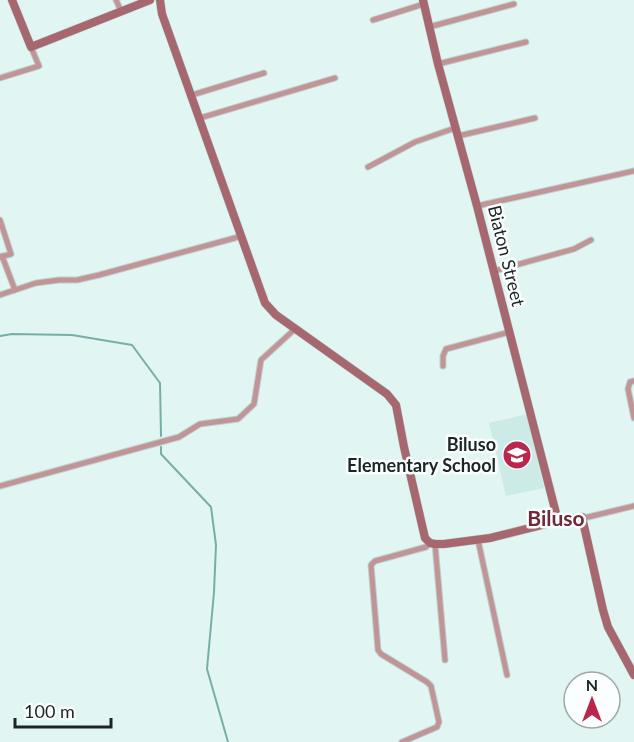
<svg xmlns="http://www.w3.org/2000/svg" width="634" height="742" viewBox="0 0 634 742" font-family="Lato,sans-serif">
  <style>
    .built { fill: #cceae6 }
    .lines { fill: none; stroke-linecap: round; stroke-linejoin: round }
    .stream { stroke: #77aea8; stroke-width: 2 }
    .street-casing { stroke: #bed0cd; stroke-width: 7 }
    .secondary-casing { stroke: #bed0cd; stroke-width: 9 }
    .street { stroke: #c19598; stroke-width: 5 }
    .secondary { stroke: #a6686e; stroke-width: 8 }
    .labels { text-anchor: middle; stroke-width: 5; stroke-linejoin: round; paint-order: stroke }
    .street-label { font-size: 18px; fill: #1d2524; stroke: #fafefe }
    .poi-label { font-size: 18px; font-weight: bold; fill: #1d2524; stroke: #fafefe; text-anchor: end }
    .quarter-label { font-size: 21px; font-weight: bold; fill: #712a35; stroke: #fafefe }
  </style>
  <rect width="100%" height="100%" fill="#e1f5f2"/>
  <!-- built -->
  <polygon class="built" points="528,414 544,488 506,496 489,423"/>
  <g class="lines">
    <!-- stream -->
    <g class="stream">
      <polyline points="0,336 12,334 72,335 132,345 160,383 161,436"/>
      <polyline points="161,447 161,454 211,507 216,545 214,592 207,669 228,742"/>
    </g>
    <!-- street casing -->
    <g class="street-casing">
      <g id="street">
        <polyline points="116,0 121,11"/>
        <polyline points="373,20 424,4"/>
        <polyline points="429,27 514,4"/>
        <polyline points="438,64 526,42"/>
        <polyline points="0,78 39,66 31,47"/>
        <polyline points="192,95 264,73"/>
        <polyline points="200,118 335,78"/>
        <polyline points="458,136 535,118"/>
        <polyline points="368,167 415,142 455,128"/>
        <polyline points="477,206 634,171"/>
        <polyline points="0,220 11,254 0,257"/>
        <polyline points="2,256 15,290"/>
        <polyline points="494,271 574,249 591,240"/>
        <polyline points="0,295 36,283 59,280 77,280 99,275 242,236"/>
        <polyline points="443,366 443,356 446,349 510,332"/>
        <polyline points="634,381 630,382 628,389 634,418"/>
        <polyline points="0,486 179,437 200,424 238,419 254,404 261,360 296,328"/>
        <polyline points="584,518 634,506"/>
        <polyline points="478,540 507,675"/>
        <polyline points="435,544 445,660"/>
        <polyline points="402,742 437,727 439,722 431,686 427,682 381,654 378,650 371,565 375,561 426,547 430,543"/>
      </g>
    </g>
    <!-- secondary casing -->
    <g class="secondary-casing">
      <g id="secondary">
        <polyline points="12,0 31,47 150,0"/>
        <polyline points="160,0 162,14 265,303 276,315 387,394 396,405 404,447 425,538 430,543 435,544 444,544 490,538 558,521 582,517 603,610 608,627 634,675"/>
        <polyline points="423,0 438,64 477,206 558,521"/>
      </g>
    </g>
    <!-- street -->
    <use href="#street" class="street"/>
    <!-- secondary -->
    <use href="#secondary" class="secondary"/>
  </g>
  <!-- icons -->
  <defs>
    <g id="school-disc" transform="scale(1.5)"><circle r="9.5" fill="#b9284a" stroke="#fafefe"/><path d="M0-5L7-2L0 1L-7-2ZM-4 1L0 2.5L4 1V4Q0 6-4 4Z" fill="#fff"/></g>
  </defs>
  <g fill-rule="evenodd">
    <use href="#school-disc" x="517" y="455"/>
  </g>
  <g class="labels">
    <!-- street labels -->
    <g class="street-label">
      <text transform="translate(506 256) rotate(76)" y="6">Biaton Street</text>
    </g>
    <!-- poi labels -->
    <g class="poi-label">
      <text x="496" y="451">Biluso<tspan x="496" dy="21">Elementary School</tspan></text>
    </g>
    <!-- quarter labels -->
    <g class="quarter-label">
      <text x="556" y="526">Biluso</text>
    </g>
  </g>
  <!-- north arrow -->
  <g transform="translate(592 700)"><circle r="28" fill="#fafefe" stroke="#a2a7a7" stroke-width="1.5"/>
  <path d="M0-4.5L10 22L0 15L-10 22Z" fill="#b9284a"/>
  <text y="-9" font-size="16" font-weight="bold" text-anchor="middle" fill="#1d2524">N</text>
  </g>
  <!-- scale -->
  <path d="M15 718v9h96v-9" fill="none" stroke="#1d2524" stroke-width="3"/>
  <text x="24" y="718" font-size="18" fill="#1d2524" stroke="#fafefe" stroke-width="4.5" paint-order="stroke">100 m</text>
</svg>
